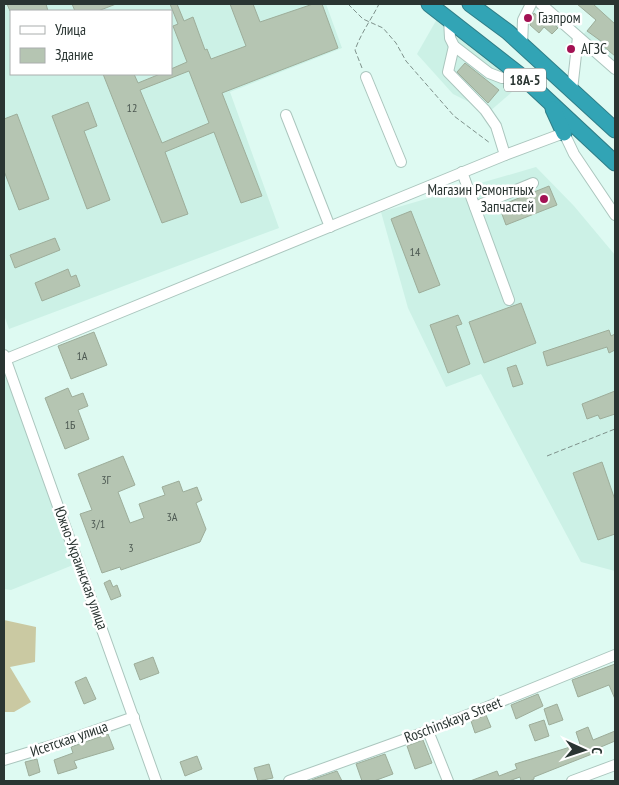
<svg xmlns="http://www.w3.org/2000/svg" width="619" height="785" viewBox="0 0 619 785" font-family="'PT Sans Narrow',sans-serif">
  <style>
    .built { fill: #ccf1e6; fill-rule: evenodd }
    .green { fill: #cac9a2 }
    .building { fill: #b5c5b2; stroke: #9dad9a; fill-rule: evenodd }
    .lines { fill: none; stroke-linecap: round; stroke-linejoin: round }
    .minor-casing { stroke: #abc6be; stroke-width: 12 }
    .highway-casing { stroke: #2f7d87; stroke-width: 17 }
    .path { stroke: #7e918b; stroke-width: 1; stroke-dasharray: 5 2.5; stroke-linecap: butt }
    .minor { stroke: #fff; stroke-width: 10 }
    .highway { stroke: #32a4b5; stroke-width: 15 }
    .poi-dot { fill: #a31153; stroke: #fff; stroke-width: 2 }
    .labels { text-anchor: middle; stroke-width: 5; stroke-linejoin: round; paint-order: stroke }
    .number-label { font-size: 12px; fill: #4d5952 }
    .shield { fill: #fff; stroke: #6a7270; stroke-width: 1 }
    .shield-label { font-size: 14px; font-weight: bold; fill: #2a3532 }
    .poi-label { font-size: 15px; fill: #2a3532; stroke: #fff; text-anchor: start }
    .street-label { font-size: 15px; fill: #2a3532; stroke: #fff }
  </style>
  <rect width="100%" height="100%" fill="#defaf2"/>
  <!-- built -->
  <g class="built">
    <path d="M4,4H326L342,48L230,92L279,228L9,329L4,315ZM11,11H171V74H11Z"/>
    <polygon points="577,4 615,4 615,66 582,36 596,20"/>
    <polygon points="437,19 521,84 489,112 453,94 417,54"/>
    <polygon points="536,167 574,206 615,255 615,571 581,562 481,374 446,387 408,308 381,212"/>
    <polygon points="4,371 73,565 11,590 4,589"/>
  </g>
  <!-- green -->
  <polygon class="green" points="4,620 36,627 35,662 10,667 31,702 14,712 4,712"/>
  <!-- building -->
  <g class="building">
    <polygon points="7,4 46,4 48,11 10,11"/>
    <polygon points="72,4 116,4 98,11 75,11"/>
    <path d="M170,4H177L184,21L193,17L205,50L207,49L211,59L246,46L230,4H253L260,22L313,4H322L338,48L222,93L262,196L241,203L214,132L165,152L188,214L162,223L103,74H134L138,83L160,74H171V69L187,62L173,26L178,24ZM189,71L209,123L162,143L140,90Z"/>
    <polygon points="577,4 593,4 615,24 615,56 603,46 605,44 587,31 596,20"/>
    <polygon points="534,13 541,19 544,15 558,28 552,34 544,27 539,33 530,25"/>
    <polygon points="465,63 499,90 488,103 457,72"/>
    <polygon points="88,102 97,126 84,131 110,200 87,209 52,116"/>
    <polygon points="17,114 49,199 19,210 4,171 4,119"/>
    <polygon points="549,186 557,205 506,225 499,206"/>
    <polygon points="411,211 440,285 419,293 391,219"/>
    <polygon points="55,238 60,250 15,268 10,255"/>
    <polygon points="68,269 71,277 76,275 80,286 42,301 35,283"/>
    <polygon points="521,303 536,343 484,363 469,322"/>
    <polygon points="458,315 462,324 456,326 470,364 448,373 430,325"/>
    <polygon points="609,330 611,336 615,334 615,350 609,353 607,347 547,366 543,352"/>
    <polygon points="94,332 107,365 71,379 58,346"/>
    <polygon points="516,365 523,384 513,387 507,368"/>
    <polygon points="68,388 72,397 83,393 88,406 78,410 89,439 65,449 45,398"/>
    <polygon points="615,391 615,414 600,419 598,415 587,419 582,404"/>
    <polygon points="123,456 135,485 118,492 130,523 144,518 139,504 165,495 162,487 179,481 183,492 197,487 202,500 196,503 206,529 200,542 121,570 120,567 102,573 80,514 92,510 78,474"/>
    <polygon points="602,462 615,500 615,534 598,540 573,473"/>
    <polygon points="110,580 113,587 117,585 121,596 111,600 104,583"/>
    <polygon points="153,657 159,673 140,680 134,664"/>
    <polygon points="615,664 615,699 609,685 578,697 572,680"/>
    <polygon points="86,677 96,699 84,704 75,682"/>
    <polygon points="538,694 543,706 516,719 511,705"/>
    <polygon points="557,704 563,720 549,725 544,709"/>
    <polygon points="486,715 491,727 475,733 471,721"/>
    <polygon points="544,720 549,736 535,741 529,725"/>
    <polygon points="588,727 593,740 615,731 615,741 596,749 597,752 534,777 534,779 530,781 521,781 520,777 509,781 470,781 497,771 499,776 517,769 515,764 580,744 576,732"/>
    <polygon points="108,734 114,749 74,761 77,768 58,774 54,760 73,753 71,747"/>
    <polygon points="423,740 432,763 415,769 407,746"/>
    <polygon points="385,754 393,774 374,781 362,781 356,764"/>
    <polygon points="197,756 202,769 185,776 180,762"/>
    <polygon points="37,759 40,772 29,776 25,762"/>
    <polygon points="269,764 273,778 258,781 254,768"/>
    <polygon points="337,771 342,781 310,781 314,779"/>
  </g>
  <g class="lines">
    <!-- minor casing -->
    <g class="minor-casing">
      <g id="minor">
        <polyline points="541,4 615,69"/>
        <polyline points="449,19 450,38 454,46 489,73 502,78 525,79"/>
        <polyline points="454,46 448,72 485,110 496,126 505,155"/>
        <polyline points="522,46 523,20 531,4"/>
        <polyline points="366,77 401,162"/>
        <polyline points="572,90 578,37"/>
        <polyline points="286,115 330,227"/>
        <polyline points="462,172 509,300"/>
        <polyline points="475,207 533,183"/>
        <polyline points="4,355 156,781"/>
        <polyline points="4,360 505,155 564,133 574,154 615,215"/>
        <polyline points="428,731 448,781"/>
        <polyline points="4,760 60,743 134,717"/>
        <polyline points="289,781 428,731 615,655"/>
        <polyline points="572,781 615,765"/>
      </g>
    </g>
    <!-- highway casing -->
    <g class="highway-casing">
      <g id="highway">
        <polyline points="429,4 525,79 615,163"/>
        <polyline points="470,4 508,32 615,130"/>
        <polyline points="553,109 564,133"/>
      </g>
    </g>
    <!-- path -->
    <g class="path">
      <polyline points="348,4 363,19 383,28 396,43 406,61 454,116 490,143"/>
      <path d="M362,68L355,50C361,33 371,20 379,4"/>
      <polyline points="547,456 615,429"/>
    </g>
    <!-- minor -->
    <use href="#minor" class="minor"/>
    <!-- highway -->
    <use href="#highway" class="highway"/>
  </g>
  <!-- markers -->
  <g class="poi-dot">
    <circle cx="528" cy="18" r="5"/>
    <circle cx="571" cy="49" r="5"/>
    <circle cx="544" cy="199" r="5"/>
  </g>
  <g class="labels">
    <!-- number labels -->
    <g class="number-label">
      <text x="132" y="112">12</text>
      <text x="415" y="256">14</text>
      <text x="82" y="360">1А</text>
      <text x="70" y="429">1Б</text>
      <text x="106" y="484">3Г</text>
      <text x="172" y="521">3А</text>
      <text x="98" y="528">3/1</text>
      <text x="131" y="552">3</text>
    </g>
    <!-- shield labels -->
    <rect class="shield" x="504" y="68.5" width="42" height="23" rx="4"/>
    <g class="shield-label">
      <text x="525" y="85">18А-5</text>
    </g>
    <!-- poi labels -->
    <g class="poi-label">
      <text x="538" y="23">Газпром</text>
      <text x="581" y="54">АГЗС</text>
      <text x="534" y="195" text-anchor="end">Магазин Ремонтных<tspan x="534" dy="17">Запчастей</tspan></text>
    </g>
    <!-- street labels -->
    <g class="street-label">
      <text transform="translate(81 568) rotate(70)" y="5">Южно-Украинская улица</text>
      <text transform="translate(453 720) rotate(-21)" y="5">Roschinskaya Street</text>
      <text transform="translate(69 739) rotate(-19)" y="5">Исетская улица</text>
    </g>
  </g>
  <!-- border -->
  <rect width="619" height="785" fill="none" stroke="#2a3532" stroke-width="10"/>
  <!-- legend -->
  <rect x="10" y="10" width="162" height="65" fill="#ffffff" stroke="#aaaead"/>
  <rect x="20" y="26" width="25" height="8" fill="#ffffff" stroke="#aaaead"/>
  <text x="55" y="35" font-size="15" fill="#2a3532">Улица</text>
  <rect x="20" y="48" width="25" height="15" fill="#b5c5b2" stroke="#aaaead"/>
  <text x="55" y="60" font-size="15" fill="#2a3532">Здание</text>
  <!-- north arrow -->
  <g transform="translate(584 750) rotate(93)" stroke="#ffffff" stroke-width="4" paint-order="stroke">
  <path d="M0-4L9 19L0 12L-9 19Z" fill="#2a3532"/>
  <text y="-8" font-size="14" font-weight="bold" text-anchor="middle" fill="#2a3532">С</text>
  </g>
</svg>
